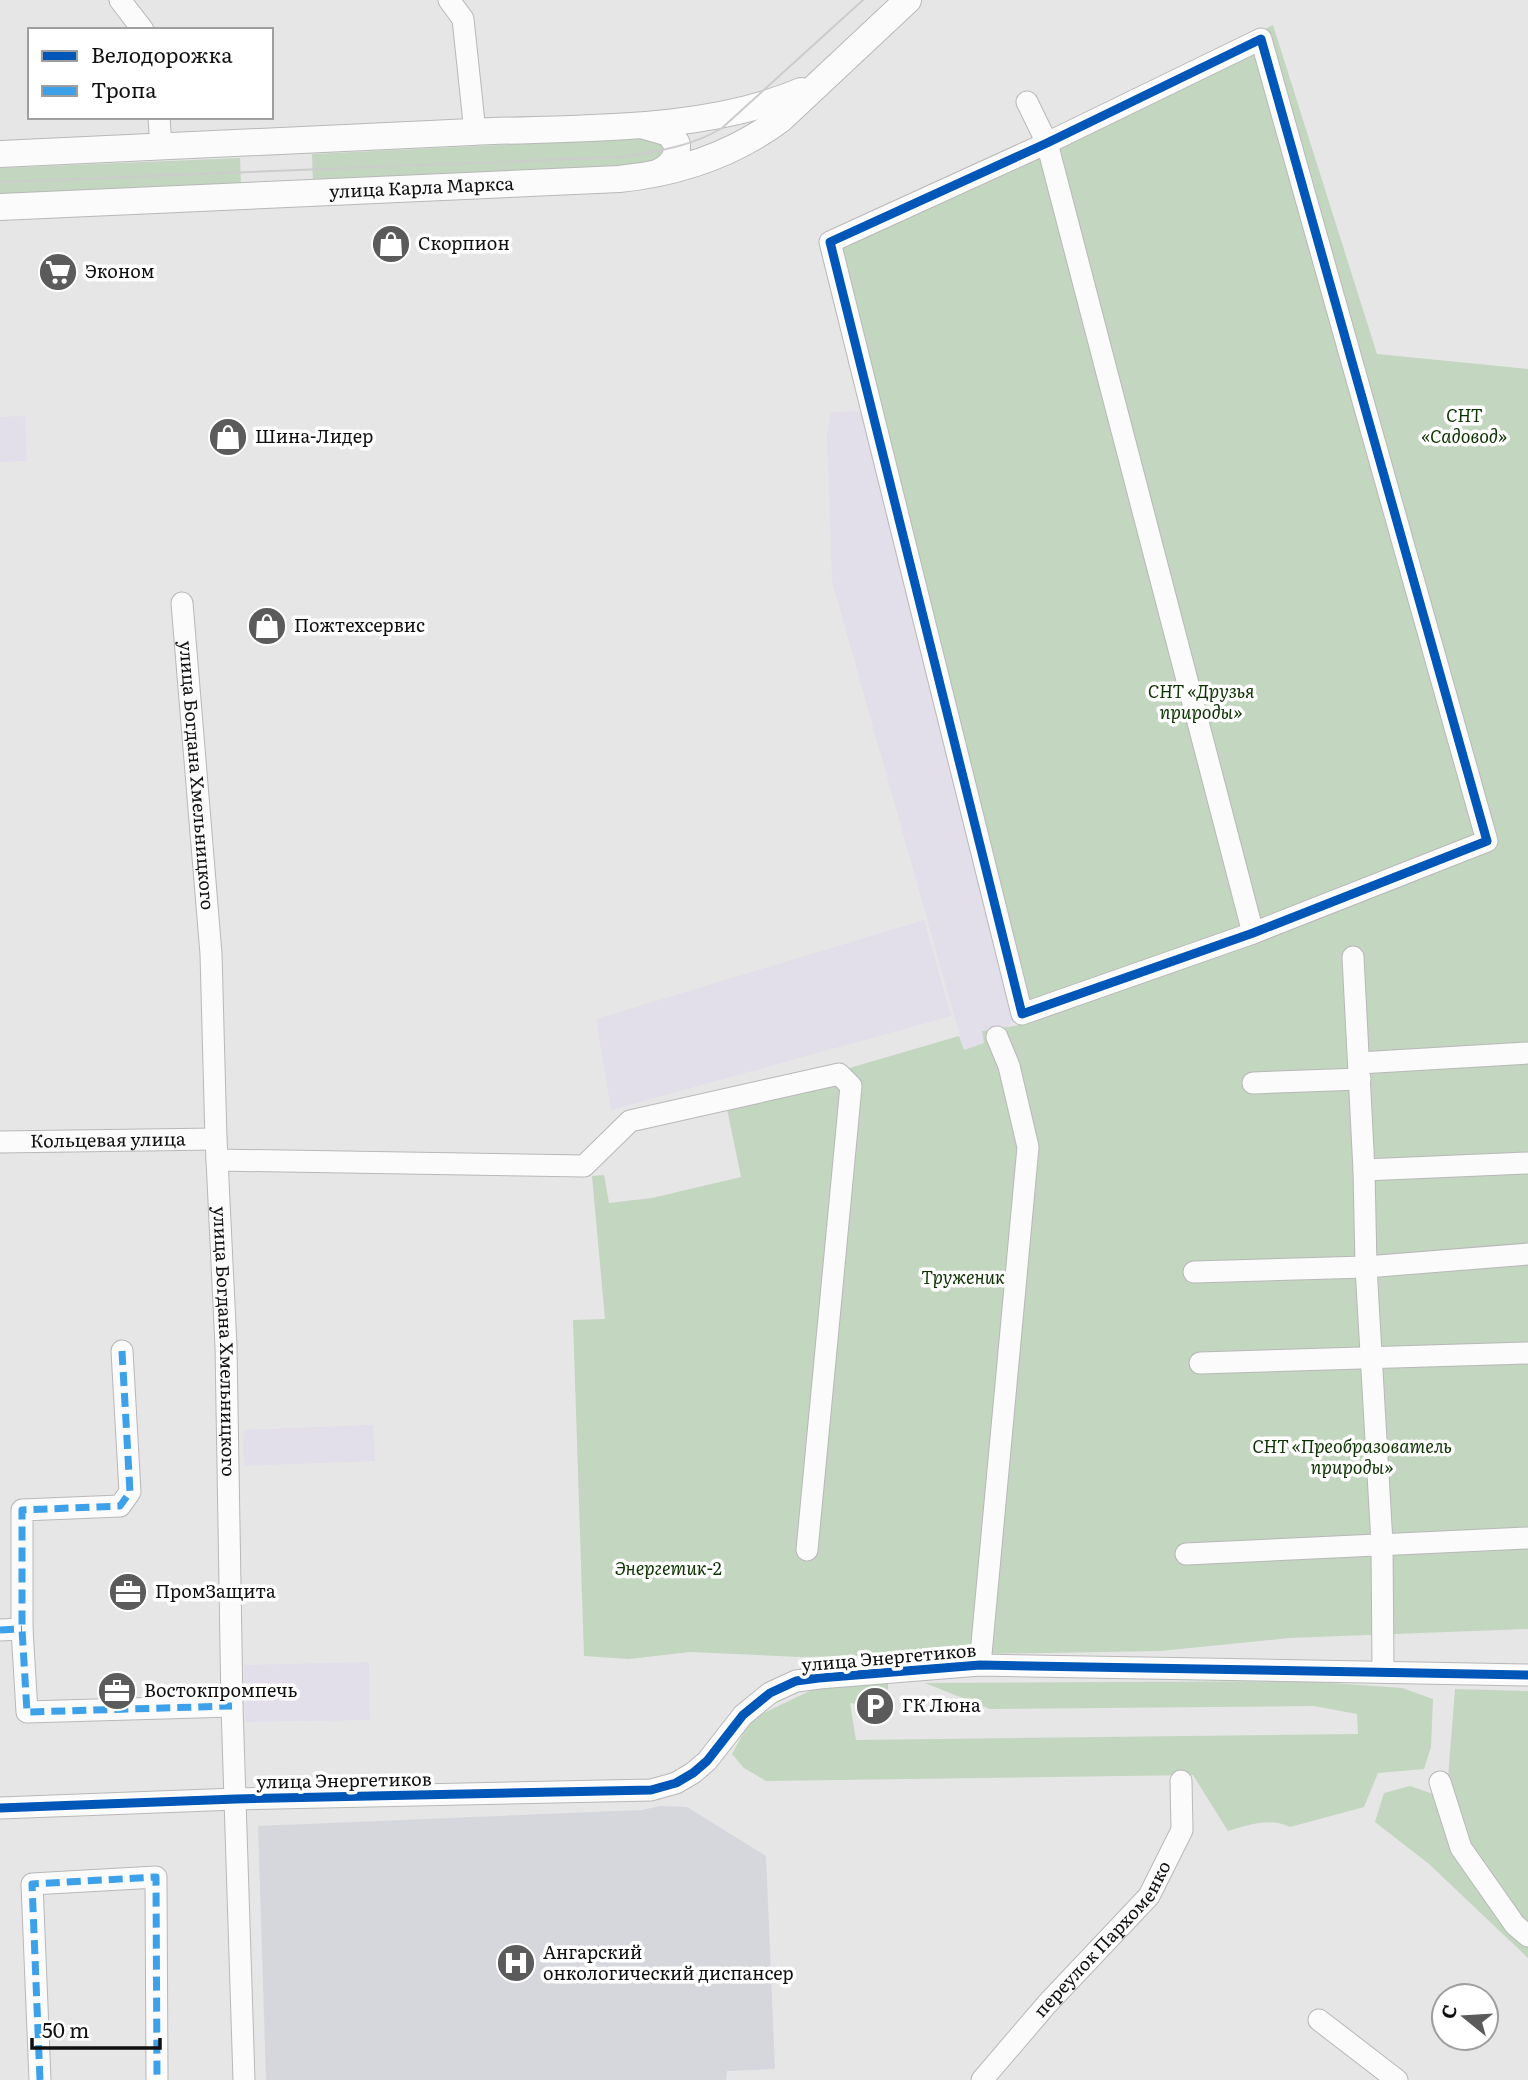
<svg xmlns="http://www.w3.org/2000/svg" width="1528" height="2080" viewBox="0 0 1528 2080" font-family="Literata,serif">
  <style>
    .built { fill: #d5d7dd }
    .industrial { fill: #e2deea }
    .green { fill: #c3d6bf }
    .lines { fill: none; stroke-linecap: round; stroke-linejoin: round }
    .minor-casing { stroke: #b8b8b9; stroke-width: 23 }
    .tertiary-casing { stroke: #b8b8b9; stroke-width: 28 }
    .minor { stroke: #fbfbfb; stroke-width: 21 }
    .tertiary { stroke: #fbfbfb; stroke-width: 26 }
    .tram { stroke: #cccccd; stroke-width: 2 }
    .quiet { stroke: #3da1ea; stroke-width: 7; stroke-dasharray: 14 7; stroke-linecap: butt }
    .cycleway-casing { stroke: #fff; stroke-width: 13 }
    .cycleway { stroke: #0057b8; stroke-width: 9 }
    .labels { text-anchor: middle; stroke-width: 7; stroke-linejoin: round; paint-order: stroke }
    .street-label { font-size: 18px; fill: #101011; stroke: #fff }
    .poi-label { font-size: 18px; fill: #101011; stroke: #fff; text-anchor: start }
    .park-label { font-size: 18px; font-style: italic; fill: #0d3302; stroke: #fff }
  </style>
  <rect width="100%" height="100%" fill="#e6e6e7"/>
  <!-- built -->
  <polygon class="built" points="660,1806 687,1807 766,1856 775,2069 727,2071 726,2080 266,2080 258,1826 642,1810"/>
  <!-- industrial -->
  <g class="industrial">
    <polygon points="865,411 885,509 1013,1022 984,1043 964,1050 832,581 827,435 831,412"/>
    <polygon points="25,416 27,461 0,462 0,417"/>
    <polygon points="924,920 951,1016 611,1110 596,1019"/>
    <polygon points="373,1425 375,1461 244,1466 243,1430"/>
    <polygon points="369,1662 370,1720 245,1722 244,1665"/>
  </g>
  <!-- green -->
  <g class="green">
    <polygon points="1273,25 1377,354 1528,369 1528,1629 1289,1638 1160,1651 800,1657 690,1652 629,1659 584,1656 573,1320 605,1319 592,1176 604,1175 609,1203 652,1198 741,1177 726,1104 959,1036 964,1050 984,1043 982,1031 1019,1025 1000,970 885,509 830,242"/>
    <polygon points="665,137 671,153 653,168 313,184 312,154"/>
    <polygon points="240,158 241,187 0,197 0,168"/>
    <path d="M888,1681V1709L850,1703L856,1740L1358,1734L1357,1714L1314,1706L990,1709L925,1683L1304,1681L1402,1688L1433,1699L1431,1747L1424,1769L1378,1773L1364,1807L1290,1827C1271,1817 1247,1825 1228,1831L1193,1775L766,1781L744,1768L732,1754L751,1719L816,1688Z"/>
    <polygon points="1455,1689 1528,1691 1528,1958 1429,1864 1375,1822 1384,1793 1410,1786 1433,1794 1447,1790"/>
  </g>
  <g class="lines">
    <!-- minor casing -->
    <g class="minor-casing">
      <g id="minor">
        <polyline points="120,0 143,30"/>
        <polyline points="449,0 463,19 475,132"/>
        <polygon points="1261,39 1487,841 1253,933 1022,1014 830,242 1047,143"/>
        <polyline points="1027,102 1047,143 1253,933"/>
        <polyline points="159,117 161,147"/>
        <path id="s1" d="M182,603L211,954L216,1139L226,1346L232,1706L244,2080"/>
        <polyline points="1353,957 1364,1170 1366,1267 1382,1543 1383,1672"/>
        <polyline points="1359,1063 1528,1053"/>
        <polyline points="1253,1083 1360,1079"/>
        <path id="s2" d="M0,1142L216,1139"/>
        <polyline points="217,1160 584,1166 630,1121 839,1074 851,1086 807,1550"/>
        <polyline points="1364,1170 1528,1163"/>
        <polyline points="1194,1272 1366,1267 1528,1254"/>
        <polyline points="122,1351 130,1492 120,1506 22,1510 22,1629 27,1712 232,1706"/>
        <polyline points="1200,1363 1528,1353"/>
        <polyline points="1186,1554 1528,1538"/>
        <polyline points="0,1630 22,1629"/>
        <polyline points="980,1665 1028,1147 1009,1066 997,1037"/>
        <polyline points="1440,1782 1461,1848 1515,1925 1528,1936"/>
        <polyline points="0,1808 236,1799 651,1790 676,1783 693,1773 707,1761 743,1715 770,1693 796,1681 819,1678 980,1665 1528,1675"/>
        <polyline points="1319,2020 1397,2080"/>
        <polyline points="40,2080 32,1884 156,1877 157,2080"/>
        <path id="s3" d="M982,2080L1047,2004L1149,1896L1182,1830L1181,1781"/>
      </g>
    </g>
    <!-- tertiary casing -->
    <g class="tertiary-casing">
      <g id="tertiary">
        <path d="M645,126L669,133L677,144C678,159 670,167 657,173"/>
        <path d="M0,154C157,147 314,139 472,132C578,127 703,133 801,91"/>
        <path id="s4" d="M0,207L619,179C678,173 733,155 781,119L908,0"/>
      </g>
    </g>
    <!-- minor -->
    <use href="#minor" class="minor"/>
    <!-- tertiary -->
    <use href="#tertiary" class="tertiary"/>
    <!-- tram -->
    <path class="tram" d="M0,182L622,157C657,151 691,147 722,128L863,0"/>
    <!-- quiet -->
    <g class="quiet">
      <polyline points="122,1351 130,1492 120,1506 22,1510 22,1629 27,1712 232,1706"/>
      <polyline points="0,1630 22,1629"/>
      <polyline points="40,2080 32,1884 156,1877 157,2080"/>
    </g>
    <!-- cycleway casing -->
    <g class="cycleway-casing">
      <g id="cycleway">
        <polygon points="1261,39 1487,841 1253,933 1022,1014 830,242 1047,143"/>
        <polyline points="0,1808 236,1799 651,1790 676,1783 693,1773 707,1761 743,1715 770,1693 796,1681 819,1678 980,1665 1528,1675"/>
      </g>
    </g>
    <!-- cycleway -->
    <use href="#cycleway" class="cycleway"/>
  </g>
  <!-- icons -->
  <defs>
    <g id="shop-disc" transform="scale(2.0125)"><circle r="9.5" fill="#5b5b5c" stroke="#fff"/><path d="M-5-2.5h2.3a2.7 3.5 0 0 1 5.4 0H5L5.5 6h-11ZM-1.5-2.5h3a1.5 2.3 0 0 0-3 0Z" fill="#fff"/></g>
    <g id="supermarket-disc" transform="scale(2.0125)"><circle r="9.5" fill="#5b5b5c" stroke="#fff"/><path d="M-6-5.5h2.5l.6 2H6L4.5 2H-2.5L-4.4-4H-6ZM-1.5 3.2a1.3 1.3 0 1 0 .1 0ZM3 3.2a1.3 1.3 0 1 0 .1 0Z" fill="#fff"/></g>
    <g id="office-disc" transform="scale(2.0125)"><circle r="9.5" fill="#5b5b5c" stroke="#fff"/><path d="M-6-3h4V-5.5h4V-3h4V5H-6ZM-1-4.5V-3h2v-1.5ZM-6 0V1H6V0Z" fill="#fff"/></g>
    <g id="parking-disc" transform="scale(2.0125)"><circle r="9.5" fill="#5b5b5c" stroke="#fff"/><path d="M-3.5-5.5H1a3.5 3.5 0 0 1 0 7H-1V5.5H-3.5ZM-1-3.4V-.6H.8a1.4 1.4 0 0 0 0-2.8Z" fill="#fff"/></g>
    <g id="hospital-disc" transform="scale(2.0125)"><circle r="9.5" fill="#5b5b5c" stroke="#fff"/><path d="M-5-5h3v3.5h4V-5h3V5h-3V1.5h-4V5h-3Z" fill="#fff"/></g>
  </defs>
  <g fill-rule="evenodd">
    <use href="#shop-disc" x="391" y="244"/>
    <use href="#supermarket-disc" x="58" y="272"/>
    <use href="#shop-disc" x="228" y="437"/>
    <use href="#shop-disc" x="267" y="626"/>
    <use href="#office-disc" x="128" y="1592"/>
    <use href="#office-disc" x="117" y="1691"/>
    <use href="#parking-disc" x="875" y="1706"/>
    <use href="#hospital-disc" x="516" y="1963"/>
  </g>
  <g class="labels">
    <!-- street labels -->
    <g class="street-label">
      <text dy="6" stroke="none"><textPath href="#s4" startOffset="422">улица Карла Маркса</textPath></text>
      <text dy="6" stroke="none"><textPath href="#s1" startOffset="173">улица Богдана Хмельницкого</textPath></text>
      <text dy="6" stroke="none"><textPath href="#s2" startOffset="108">Кольцевая улица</textPath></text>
      <text dy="6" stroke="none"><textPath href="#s1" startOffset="740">улица Богдана Хмельницкого</textPath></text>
      <text transform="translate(889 1658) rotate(-5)" y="6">улица Энергетиков</text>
      <text transform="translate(344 1781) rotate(-1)" y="6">улица Энергетиков</text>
      <text dy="6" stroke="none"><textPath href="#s3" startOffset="186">переулок Пархоменко</textPath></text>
    </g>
    <!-- poi labels -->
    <g class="poi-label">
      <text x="418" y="250">Скорпион</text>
      <text x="85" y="278">Эконом</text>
      <text x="255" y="443">Шина-Лидер</text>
      <text x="294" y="632">Пожтехсервис</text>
      <text x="155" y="1598">ПромЗащита</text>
      <text x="144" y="1697">Востокпромпечь</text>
      <text x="902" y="1712">ГК Люна</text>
      <text x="543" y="1959">Ангарский<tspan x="543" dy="21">онкологический диспансер</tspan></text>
    </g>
    <!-- park labels -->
    <g class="park-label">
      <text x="1464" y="422">СНТ<tspan x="1464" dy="21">«Садовод»</tspan></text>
      <text x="1201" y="698">СНТ «Друзья<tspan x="1201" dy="21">природы»</tspan></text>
      <text x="963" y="1284">Труженик</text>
      <text x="1352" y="1453">СНТ «Преобразователь<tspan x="1352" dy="21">природы»</tspan></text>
      <text x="668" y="1575">Энергетик-2</text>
    </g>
  </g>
  <!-- legend -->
  <rect x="28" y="28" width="245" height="91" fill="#ffffff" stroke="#9f9fa0" stroke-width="2"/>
  <rect x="42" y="51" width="35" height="10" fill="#0057b8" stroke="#9f9fa0" stroke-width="2"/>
  <text x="91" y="63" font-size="21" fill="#101011">Велодорожка</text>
  <rect x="42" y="86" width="35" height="10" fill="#3da1ea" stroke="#9f9fa0" stroke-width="2"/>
  <text x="91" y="98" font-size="21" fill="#101011">Тропа</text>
  <!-- north arrow -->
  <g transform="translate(1465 2017) rotate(288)"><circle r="33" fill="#ffffff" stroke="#9f9fa0" stroke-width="2"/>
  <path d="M0-5L12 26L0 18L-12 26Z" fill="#5b5b5c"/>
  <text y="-10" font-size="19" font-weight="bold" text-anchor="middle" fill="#101011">С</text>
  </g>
  <!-- scale -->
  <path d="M32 2038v10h128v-10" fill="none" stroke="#101011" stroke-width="3.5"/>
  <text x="42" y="2038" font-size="21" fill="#101011" stroke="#ffffff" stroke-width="5" paint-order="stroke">50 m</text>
</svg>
